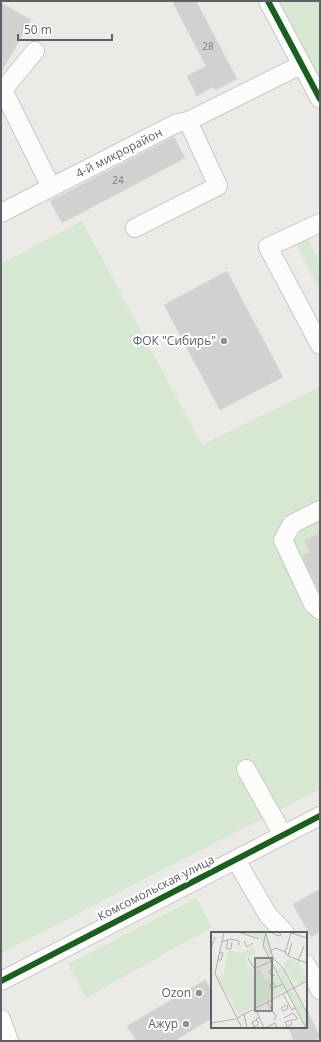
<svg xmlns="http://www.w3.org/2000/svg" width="321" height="1042" viewBox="0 0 321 1042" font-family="'Open Sans',sans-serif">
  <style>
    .green { fill: #d6e8d1 }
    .building { fill: #d3d1cf; stroke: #dbd9d6 }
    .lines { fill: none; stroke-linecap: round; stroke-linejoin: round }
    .minor-casing { stroke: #c8c9c8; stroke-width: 20 }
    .minor { stroke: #fcfcfb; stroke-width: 18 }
    .cycleway-casing { stroke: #fff; stroke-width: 8 }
    .cycleway { stroke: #1b5e20; stroke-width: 6 }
    .poi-dot { fill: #8e9092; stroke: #fff; stroke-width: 1.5 }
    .labels { text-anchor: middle; stroke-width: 4; stroke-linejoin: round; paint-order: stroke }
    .number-label { font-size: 10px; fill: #7b7e80 }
    .street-label { font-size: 12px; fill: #5c6064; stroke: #fff }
    .poi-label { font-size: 12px; fill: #5c6064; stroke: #fff; text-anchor: end }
    .inset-road { fill: none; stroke: #aeafae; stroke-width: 1 }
    .view { fill: #848689; fill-opacity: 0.15; stroke: #848689; stroke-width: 2 }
    .inset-edge { fill: none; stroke: #5c6064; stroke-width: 2 }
  </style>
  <rect width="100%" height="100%" fill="#eceae6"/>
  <!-- green -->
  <g class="green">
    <polygon points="276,1 320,1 320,83"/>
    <polygon points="82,221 202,445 320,387 320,789 1,953 1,264"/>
    <polygon points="307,238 320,262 320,291 296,243"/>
    <polygon points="196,898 212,927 86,998 68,964"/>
  </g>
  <!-- building -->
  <g class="building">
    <polygon points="172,1 196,1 237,79 215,90 213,87 197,96 187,76 206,66"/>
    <polygon points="1,3 31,20 1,72"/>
    <polygon points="174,137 185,158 62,223 50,201"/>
    <polygon points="227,271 283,377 220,410 164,305"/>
    <polygon points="320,533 320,594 302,556 310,552 304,541"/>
    <polygon points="320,889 320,932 311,937 293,904"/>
    <polygon points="205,980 212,991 212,1018 174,1041 136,1041 127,1026"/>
    <polygon points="306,1008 320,1037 313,1041 294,1041 288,1027 306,1027"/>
  </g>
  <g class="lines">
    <!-- minor casing -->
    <g class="minor-casing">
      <g id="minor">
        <polyline points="268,1 320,99"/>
        <polyline points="35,51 3,90 51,187"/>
        <polyline points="1,213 177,123 188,121 301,65"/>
        <polyline points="320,223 268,247 320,345"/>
        <polyline points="135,228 218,186 188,121"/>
        <polyline points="320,510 292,524 283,540 313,604 320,610"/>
        <polyline points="246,769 283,835"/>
        <polyline points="236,860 268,915 285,933"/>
        <polyline points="306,964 320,990"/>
        <polyline points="1,981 320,816"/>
        <polyline points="1,1019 9,1041"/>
      </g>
    </g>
    <!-- minor -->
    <use href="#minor" class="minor"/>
    <!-- cycleway casing -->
    <g class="cycleway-casing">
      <g id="cycleway">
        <polyline points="268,1 320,99"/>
        <polyline points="1,981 320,816"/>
      </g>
    </g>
    <!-- cycleway -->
    <use href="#cycleway" class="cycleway"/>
  </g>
  <!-- markers -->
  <g class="poi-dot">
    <circle cx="224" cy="341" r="4"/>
    <circle cx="199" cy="993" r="4"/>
    <circle cx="186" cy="1024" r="4"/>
  </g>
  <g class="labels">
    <!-- number labels -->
    <g class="number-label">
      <text x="208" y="50">28</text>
      <text x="118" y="184">24</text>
    </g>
    <!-- street labels -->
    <g class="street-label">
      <text transform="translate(119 153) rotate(-27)" y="4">4-й микрорайон</text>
      <text transform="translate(156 888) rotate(-27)" y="4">Комсомольская улица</text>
    </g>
    <!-- poi labels -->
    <g class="poi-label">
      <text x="216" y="345">ФОК "Сибирь"</text>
      <text x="191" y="997">Ozon</text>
      <text x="178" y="1028">Ажур</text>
    </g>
  </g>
  <!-- overview -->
  <g transform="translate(211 932)">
    <rect width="96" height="96" fill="#eceae6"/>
    <path d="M28,0H55L64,33L48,5ZM43,15L45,21L34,26L42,40L49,37L55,49L66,43L74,58L28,83L5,43L12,45L17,18L30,21ZM78,27L89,31L96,48L87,53L85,48L82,49L72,31ZM64,34L72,37L82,56L76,58ZM83,58L96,83V96L77,60Z" fill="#d6e8d1"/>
    <path class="inset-road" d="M13,0L4,42L31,96M27,0L48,7M55,0L52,14L95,96M60,0L67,4L70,3L68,0M77,0L96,6M80,1L74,21L79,25L96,31M55,2L62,26L73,37L96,81M17,8L15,16L20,17L21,10M33,9L36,15L42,11M11,10L20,7L28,9V13M0,17L4,5M60,19L65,16L74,20M77,24L81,11M37,26L44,38M6,28H10L12,21L8,20M87,29L93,14M43,37L60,29M61,37L58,39L61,44L64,43M65,55L63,51L59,53L61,57L65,55L70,53L72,52M72,62L81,78L85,76M56,70L65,84L63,88M75,73L70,76L72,79L76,77L77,72M44,76L53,96M33,82L36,96M26,86L96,49M73,86L82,81L87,87M46,88L41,90L43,95L48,92L45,87L48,86M80,90L81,92L76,95L74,90L86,87M0,91L25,87M54,96L64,91L66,96"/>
    <path class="view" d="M44,26H61V79H44Z"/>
    <rect width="96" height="96" class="inset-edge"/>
  </g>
  <!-- border -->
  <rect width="321" height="1042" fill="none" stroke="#5c6064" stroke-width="4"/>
  <!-- scale -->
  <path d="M18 34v6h94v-6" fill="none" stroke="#5c6064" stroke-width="2"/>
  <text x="24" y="34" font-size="12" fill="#5c6064" stroke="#ffffff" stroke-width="3" paint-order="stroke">50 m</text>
</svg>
